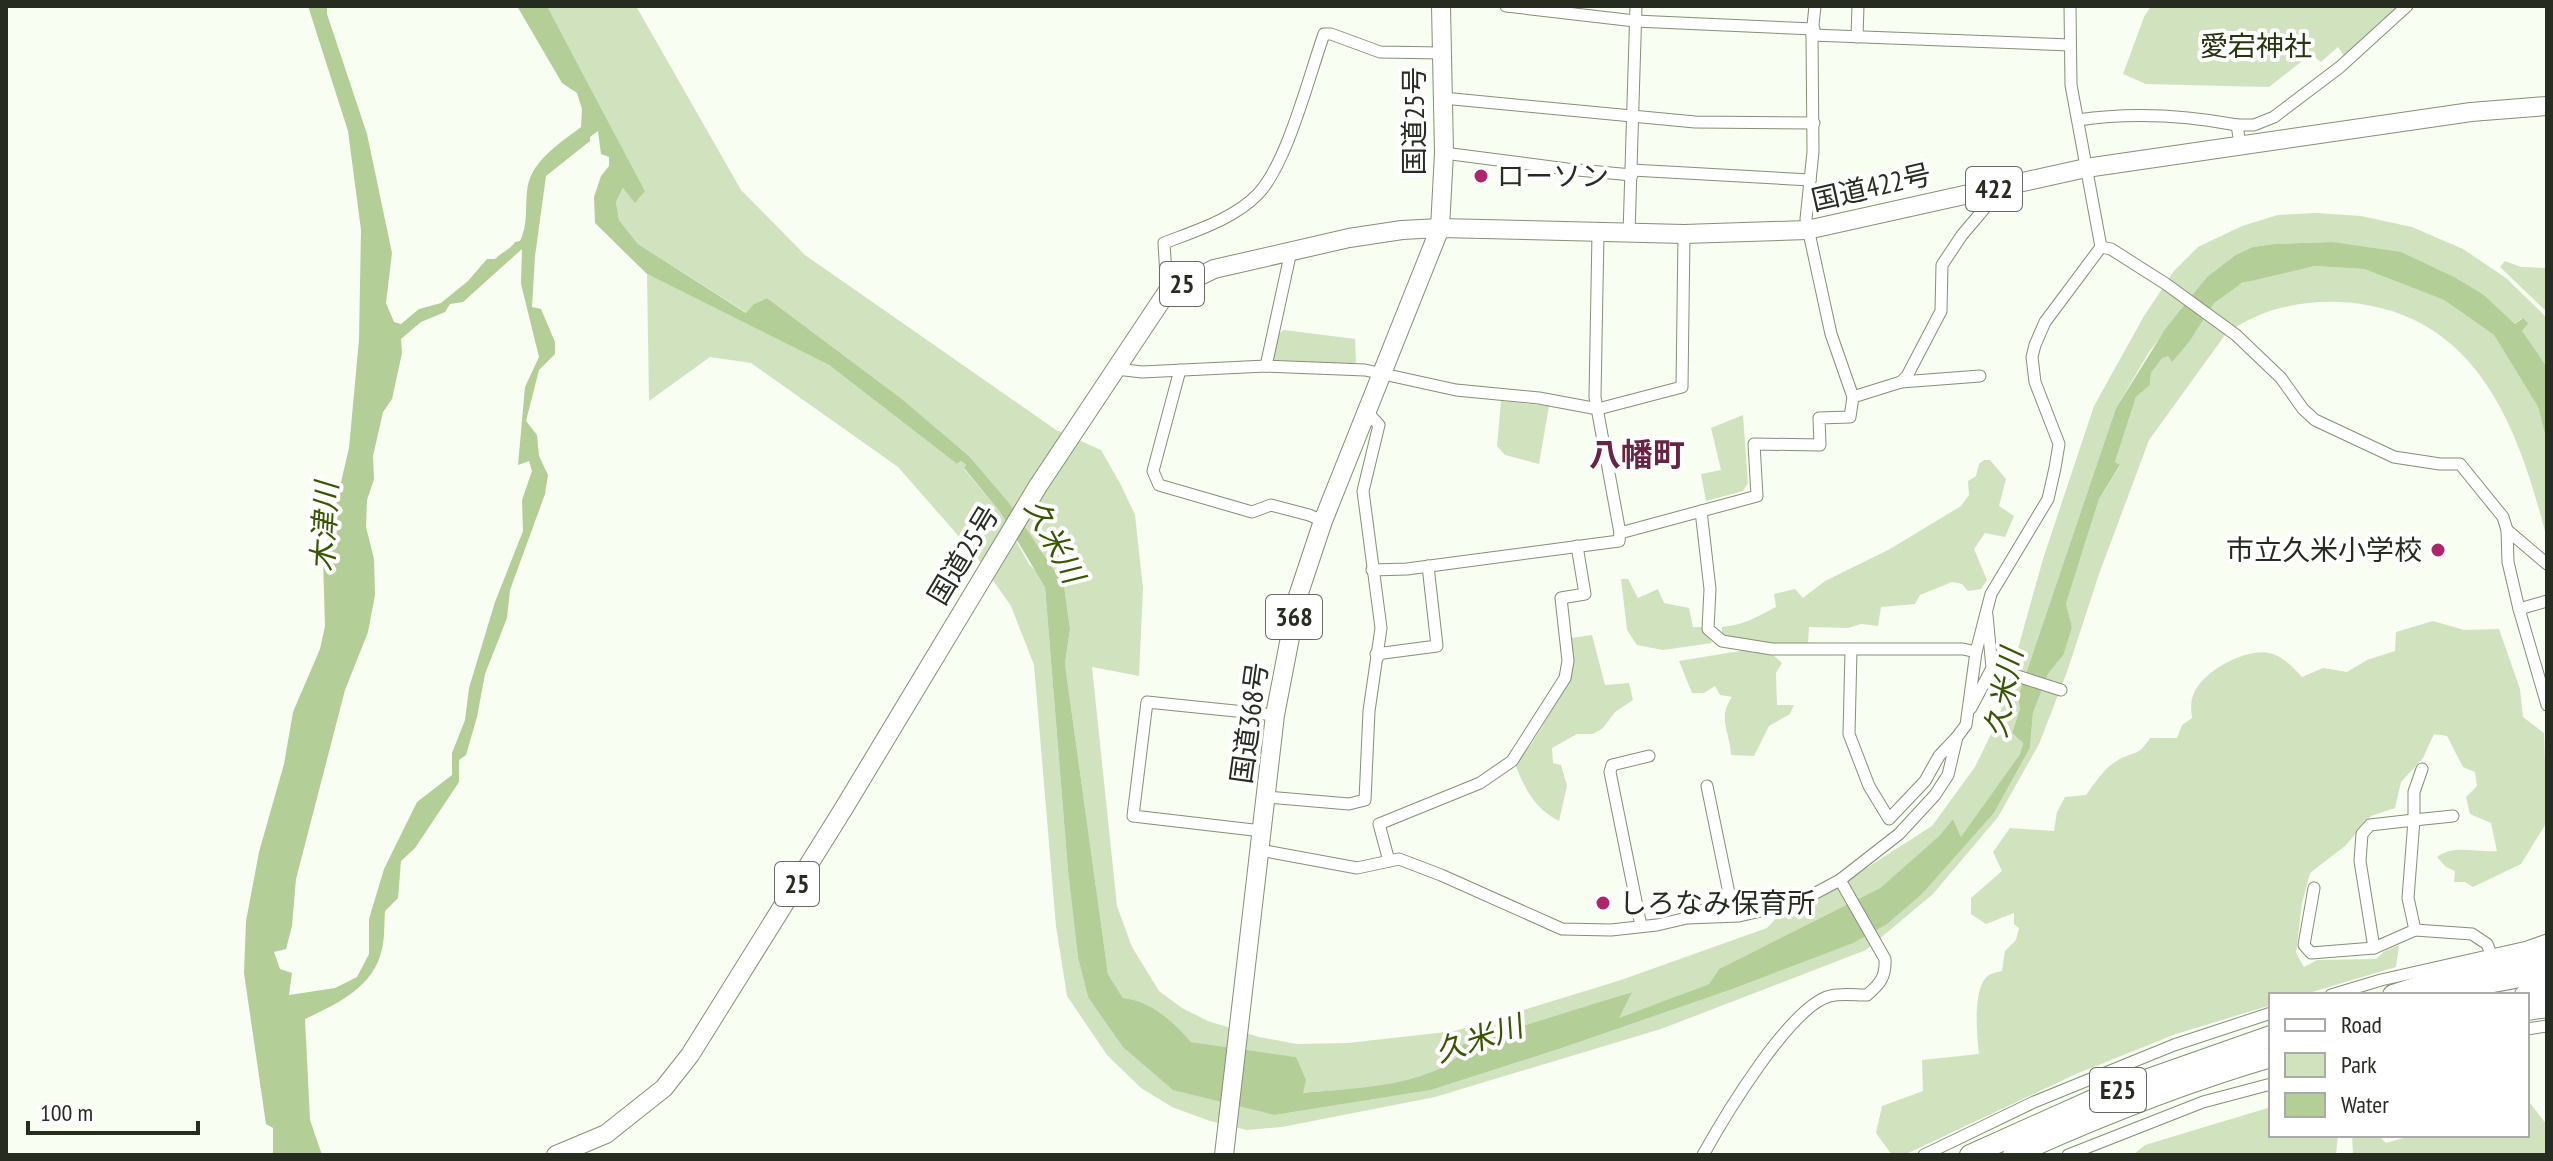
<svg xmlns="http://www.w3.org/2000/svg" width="2553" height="1161" viewBox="0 0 2553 1161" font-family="'PT Sans Narrow','Noto Sans JP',sans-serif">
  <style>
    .green { fill: #d1e2bf }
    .water { fill: #b4ce98; fill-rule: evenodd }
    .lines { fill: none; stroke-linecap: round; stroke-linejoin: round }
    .minor-casing { stroke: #839174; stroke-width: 13 }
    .trunk-casing { stroke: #839174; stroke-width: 20 }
    .motorway-casing { stroke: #839174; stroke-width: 22 }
    .minor { stroke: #fff; stroke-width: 11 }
    .trunk { stroke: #fff; stroke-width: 18 }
    .motorway { stroke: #fff; stroke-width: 20 }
    .poi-dot { fill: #ad266c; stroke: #fff; stroke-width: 3 }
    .labels { text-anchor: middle; stroke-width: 8; stroke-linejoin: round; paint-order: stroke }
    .shield { fill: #fff; stroke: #686b63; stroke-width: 2 }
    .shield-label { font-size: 26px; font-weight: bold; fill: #272c20 }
    .park-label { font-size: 28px; fill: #26360f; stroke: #fff }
    .street-label { font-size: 28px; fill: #272c20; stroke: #fff }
    .poi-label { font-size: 28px; fill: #272c20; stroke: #fff; text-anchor: start }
    .water-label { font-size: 30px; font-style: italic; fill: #395502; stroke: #fff }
    .quarter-label { font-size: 32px; font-weight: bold; fill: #672543; stroke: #fff }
  </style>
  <rect width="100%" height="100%" fill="#f8fef1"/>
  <!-- green -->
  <g class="green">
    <path d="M547,6H636L741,190L805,255L1056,430L1101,450L1121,485L1135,515L1143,588L1139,676L1092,667L1117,906L1132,947L1159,991L1182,1008L1208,1021L1259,1037L1297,1044L1348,1043L1455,1031L1618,981L1767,928L1784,910L1832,890L1932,826L1975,767L1998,720L2043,559L2094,406L2144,316L2174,271L2198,247L2242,226L2278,215L2316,213L2361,216L2412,227L2463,249L2506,278L2542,313L2547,319V367L2521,331L2522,318L2515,324L2484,295L2332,242L2274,244L2253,247L2207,277L2149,352L2116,408L2018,697L2020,709L2012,733L2023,743L2020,754L1961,838L1953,819L1939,836L1880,888L1719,969L1709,984L1618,1019L1631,992L1463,1051C1428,1089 1351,1088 1302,1093L1296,1057L1191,1042C1174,1022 1150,1000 1123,998L1108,974L1065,664L1070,629L1064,585L1010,504L970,457L902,399L767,298L754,304L747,313L638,244L619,220L616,202L624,187L645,191Z"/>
    <polygon points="2151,6 2400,6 2345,57 2338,47 2321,62 2311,54 2269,87 2146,84 2123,74 2144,17"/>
    <polygon points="2505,261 2521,267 2547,268 2547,312 2500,267"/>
    <path d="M2315,266L2364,269L2444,300L2494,335L2538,407L2547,442V539C2518,425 2476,309 2340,302C2301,300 2255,310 2225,335L2149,440L2099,574L2067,672L2039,744L1998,817L1933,894L1866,950L1661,1029L1435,1097L1282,1127L1247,1130L1210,1121L1172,1107L1141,1088L1107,1055L1067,996L1056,926L1034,665L1011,606L976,556L898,467L751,363L710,357L649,401L647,274L829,365L957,464L961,461L966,465L964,469L1000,512L1029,564L1039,574L1045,587L1068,871L1078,958L1088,997L1275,1115L1431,1090L1562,1048L1724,992L1923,893L1994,813L2030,748L2033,713L2048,674L2064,654L2072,627L2066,604L2099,499L2120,466L2115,462L2136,397L2150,385L2151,373L2162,357L2168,356L2172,361C2188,344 2198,323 2212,305C2235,276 2282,274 2315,266Z"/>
    <polygon points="1284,330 1355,339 1356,362 1352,365 1271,360 1278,334"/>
    <polygon points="1501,401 1549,406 1539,464 1505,455 1497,446"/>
    <polygon points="1743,415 1748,483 1743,491 1706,501 1701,474 1721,470 1711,428"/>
    <path d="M1984,460H1990L2006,479L1999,506L2014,516L2005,537L1985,533L1974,549L1987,580L1981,589L1968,591L1962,584L1952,582L1920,595L1915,604L1881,607L1878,626L1861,624L1848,628L1809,627L1808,643H1773L1722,635V627C1747,624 1754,618 1776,607L1774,594L1795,589L1803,598L1825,581L1890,549L1961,506L1969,495L1968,481L1976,476L1979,464Z"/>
    <polygon points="1621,579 1628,579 1638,598 1658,589 1664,603 1689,608 1693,627 1703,627 1712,643 1663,650 1637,645 1627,630"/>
    <path d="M2433,621L2464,630L2499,629L2520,689L2523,717L2544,733L2547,822L2521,864L2473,887L2465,882H2454L2455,871L2446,867L2437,857C2453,844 2478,853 2497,851L2491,823L2470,814L2466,797L2477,786L2475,772L2463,767L2447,736L2434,734L2423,758L2401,782L2395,808L2371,816L2345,846L2310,873L2302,903L2296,953L2304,967L2317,960L2376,959L2385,951L2399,945L2396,967L2302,995H2271V1005L2176,1034L2076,1074L1904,1155H1892L1876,1133L1882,1106L1923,1091L1922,1060L1979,1054C1977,1036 1972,986 1989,975C1992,973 1997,972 2002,971L2005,951L2016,940L2019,928L2014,924V913L1986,924L1971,914V898L2002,871L1993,852L2010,828L2054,831L2057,812L2065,797L2086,795C2095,783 2104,768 2118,760C2136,750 2137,758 2150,738H2177L2182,725L2192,718C2191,709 2190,702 2194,693C2203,671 2249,645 2273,654C2284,658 2294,668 2302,677L2323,668L2347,672L2367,660L2395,651L2396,632Z"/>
    <path d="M1592,635L1605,685L1629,683L1633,700L1615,712L1603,728L1593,734H1577L1552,748L1553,763L1561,765L1567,786L1559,821C1534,808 1525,789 1515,764L1532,743L1570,681L1571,638Z"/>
    <path d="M1746,650L1771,653L1782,663L1776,673L1777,705H1794L1790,714L1769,726L1754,756L1731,755C1730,732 1717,718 1732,697L1720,695L1715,686L1704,693H1692L1679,661Z"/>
    <polygon points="2527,1099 2547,1125 2547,1155 2353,1155 2352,1136 2355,1135 2378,1135 2386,1143 2414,1135 2527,1135"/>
    <polygon points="2271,1107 2271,1135 2338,1135 2336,1155 2133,1155 2145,1145"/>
  </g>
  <!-- water -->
  <path class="water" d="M308,6H327V14L367,134L392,253L386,303L394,322L401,324L419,309L441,303L468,281L487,259H495C502,252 510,250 515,242L520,241C528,224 525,211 527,192C529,162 559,144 581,127L582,109L577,93L562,83L517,6H547L645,191L635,203L623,188L616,202L619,220L638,244L746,313L754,304L767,298L902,399L970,457L1010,504L1064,585L1070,629L1065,664L1108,974L1123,998C1150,1000 1174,1022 1191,1042L1296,1057L1306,1080L1303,1093C1350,1088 1429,1088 1463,1051L1462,1045L1632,992L1619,1018L1709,984L1719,969L1880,888L1939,836L1953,819L1961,837L2020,754L2023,743L2012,733L2020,709L2018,697L2116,408L2166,328L2207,277L2236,255L2253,247L2274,244L2332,242L2401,252L2454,277L2484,295L2515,324L2523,318L2528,323L2522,331L2547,367V442L2538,407L2494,335L2444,300L2364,269L2315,266L2242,283L2214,303L2189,342L2172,362L2168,356L2162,358L2151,373L2150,385L2136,397L2115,462L2120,465L2099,499L2066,604L2072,627L2064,654L2048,674L2033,713L2030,748L1994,813L1923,893L1887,924L1853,943L1724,992L1562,1048L1431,1090L1275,1115L1173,1090L1123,1047L1088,997L1078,958L1068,871L1045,587L1000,512L964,468L966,465L961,461L957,464L829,365L647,274L595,223L594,197L601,176L609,166V157L601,154L598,131L590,137V141L546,176L535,256L532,307L541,309L555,342V354L539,370L526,421L537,435L539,456L548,475L545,494L510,590L507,618L485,674L477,717L466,755L459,760V782L415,848L401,861L398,898L385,911C384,923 385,937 382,949C374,987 337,1004 305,1019L310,1120L322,1155H273V1128L266,1124L244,973L246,921L259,852L284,764L293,712L320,649L325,626L323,559L349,448L359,340L361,230L348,131ZM522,249L521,284L539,357L525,387L518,465L529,461L532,471L522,500L523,531L495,602L469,688L465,720L452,753V775L417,802L384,869L369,919V954L357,977L335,988L289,995L292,973L280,969L274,952L286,949L292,926L296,879L345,690L368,632L375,595L374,559L366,527L367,500L374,479L373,456L383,412L392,399L402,353L401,339L421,322L445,312L450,304L463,302Z"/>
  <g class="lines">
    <!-- minor casing -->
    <g class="minor-casing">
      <g id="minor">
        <polyline points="1506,6 1635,21 1814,29"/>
        <polyline points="1812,35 2070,45"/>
        <polyline points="1857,37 1858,6"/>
        <polyline points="1443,98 1695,122 1814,123"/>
        <path d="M2078,120C2132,112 2184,115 2237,125"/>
        <polyline points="2240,144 2237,125 2254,125 2274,117 2340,67 2407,6"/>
        <polyline points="1444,153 1567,169 1632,175"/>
        <polyline points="1632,170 1810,180"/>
        <polyline points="1598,233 1595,397 1620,533"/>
        <polyline points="1629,233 1636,6"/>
        <polyline points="2101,247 2111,249 2166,284 2236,335 2281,378 2303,409 2315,420 2394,457 2440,464 2460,464 2503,517 2507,530 2508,562 2519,609 2547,705"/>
        <path d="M1167,292L1164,243C1195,231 1234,219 1258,194C1287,164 1309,76 1324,34H1331L1380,52L1442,53"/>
        <polyline points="1266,366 1291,251"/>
        <polyline points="1116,369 1142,372 1266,366 1365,370 1456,390 1539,398 1598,409 1682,387 1684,234"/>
        <polyline points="1180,370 1153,471 1159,485 1252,512 1271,505 1309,515 1323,521"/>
        <polyline points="1901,382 1980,376"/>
        <polyline points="1853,397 1901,382 1907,376 1941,311 1942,265 1962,235 2001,189"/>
        <polyline points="1701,511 1710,589 1708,629 1722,641 1772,649 1963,649 1976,652"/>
        <polyline points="2507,530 2547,564"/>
        <polyline points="1372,570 1407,569 1619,541 1620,533 1757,496 1754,444 1820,445 1819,418 1850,417 1853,397 1831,334 1806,219 1813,152 1812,35 1815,6"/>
        <polyline points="2519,609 2547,601"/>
        <polyline points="1851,650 1849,734 1869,786 1889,819 1925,781 1939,756 1957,737"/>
        <polyline points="1379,656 1376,654 1437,646 1428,566"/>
        <polyline points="1992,668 2061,690"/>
        <polyline points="1971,708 1992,668 1987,615"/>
        <polyline points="2422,769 2414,792 2414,820 2453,816"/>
        <polyline points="1266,797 1349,804 1365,800 1369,711 1381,628 1363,491 1379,425 1368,413"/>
        <polyline points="1262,831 1133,816 1147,702 1275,715"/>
        <polyline points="1260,850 1357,868 1399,859 1441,875 1562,929 1611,930 1657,925 1687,918 1739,916 1774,908 1810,896 1840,880 1899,834 1935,795 1948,775 1957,737 1966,725 1976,652 1991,594 2048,499 2055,468 2059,444 2035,382 2032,357 2035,345 2045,322 2101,247 2071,85 2070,6"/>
        <polyline points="1389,861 1379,824 1480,783 1512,761 1565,678 1568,661 1561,598 1585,594 1577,546"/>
        <polyline points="2314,888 2304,945 2311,953 2374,948 2415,930 2472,934 2487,944 2491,954"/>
        <polyline points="1695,914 1730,898 1707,786"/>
        <polyline points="1641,926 1610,772 1612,765 1649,756"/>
        <polyline points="2374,948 2360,861 2362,834 2370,825 2414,820 2408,898 2415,930"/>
        <polyline points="2331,995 2381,980 2527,947 2547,940"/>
        <polyline points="2527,1029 2547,1026"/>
        <path d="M1703,1155C1723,1119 1790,1006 1830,996C1841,993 1855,995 1867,995C1880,984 1886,977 1885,959L1840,880"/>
        <polyline points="1924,1155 2034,1102 2174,1045 2271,1013"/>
        <polyline points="2068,1155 2203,1102 2271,1084"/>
      </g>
    </g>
    <!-- trunk casing -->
    <g class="trunk-casing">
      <g id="trunk">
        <polyline points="556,1155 606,1134 664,1088 690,1055 844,808 1038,486 1167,292 1214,269 1349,238 1402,230 1440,228 1684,234 1807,230 2086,168 2471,112 2547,106"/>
        <polyline points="1224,1155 1275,715 1298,596 1323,521 1440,228 1444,153 1441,6"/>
      </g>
    </g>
    <!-- motorway casing -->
    <g class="motorway-casing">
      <g id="motorway">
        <polyline points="2440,992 2547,972"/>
        <polyline points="2393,995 2455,975 2547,953"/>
        <polyline points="2525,995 2547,991"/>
        <polyline points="2527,1010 2547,1007"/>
        <polyline points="1970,1155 2106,1094 2271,1036"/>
        <path d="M2013,1155C2097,1117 2182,1083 2271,1057"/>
      </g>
    </g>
    <!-- minor -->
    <use href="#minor" class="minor"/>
    <!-- trunk -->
    <use href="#trunk" class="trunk"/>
    <!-- motorway -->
    <use href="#motorway" class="motorway"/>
  </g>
  <!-- markers -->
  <g class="poi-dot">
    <circle cx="1481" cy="176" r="8"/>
    <circle cx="2438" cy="550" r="8"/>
    <circle cx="1603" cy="903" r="8"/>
  </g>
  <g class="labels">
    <!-- shield labels -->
    <g class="shield">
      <rect x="1966" y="167" width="56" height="44" rx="6"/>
      <rect x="1160" y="262" width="44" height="44" rx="6"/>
      <rect x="1266" y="595" width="56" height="44" rx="6"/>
      <rect x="775" y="862" width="44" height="44" rx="6"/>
      <rect x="2090" y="1068" width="56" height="44" rx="6"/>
    </g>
    <g class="shield-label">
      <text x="1994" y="198">422</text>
      <text x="1182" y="293">25</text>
      <text x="1294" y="626">368</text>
      <text x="797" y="893">25</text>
      <text x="2118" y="1099">E25</text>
    </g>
    <!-- park labels -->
    <g class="park-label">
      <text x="2256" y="56">愛宕神社</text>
    </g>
    <!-- street labels -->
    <g class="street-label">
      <text transform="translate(1414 121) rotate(-90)" y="10">国道25号</text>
      <text transform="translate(1871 187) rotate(-13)" y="10">国道422号</text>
      <text transform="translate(963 555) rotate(-59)" y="10">国道25号</text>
      <text transform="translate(1249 723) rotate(-82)" y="10">国道368号</text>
    </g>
    <!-- poi labels -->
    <g class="poi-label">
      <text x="1497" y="186">ローソン</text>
      <text x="2422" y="560" text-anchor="end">市立久米小学校</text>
      <text x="1619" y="913">しろなみ保育所</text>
    </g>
    <!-- water labels -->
    <g class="water-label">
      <text transform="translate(325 527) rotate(-87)" y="10">木津川</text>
      <text transform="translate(1054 541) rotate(62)" y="10">久米川</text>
      <text transform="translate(2004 693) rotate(-79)" y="10">久米川</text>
      <text transform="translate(1479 1039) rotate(-18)" y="10">久米川</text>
    </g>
    <!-- quarter labels -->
    <g class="quarter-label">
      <text x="1637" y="466">八幡町</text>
    </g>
  </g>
  <!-- border -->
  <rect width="2553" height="1161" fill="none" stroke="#272c20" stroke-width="16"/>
  <!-- legend -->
  <rect x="2269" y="993" width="260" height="144" fill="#ffffff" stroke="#a9aba6" stroke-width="2"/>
  <rect x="2285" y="1019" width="40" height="12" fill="#ffffff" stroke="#a9aba6" stroke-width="2"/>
  <text x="2341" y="1033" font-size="24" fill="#272c20">Road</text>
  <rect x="2285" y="1053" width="40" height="24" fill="#d1e2bf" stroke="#a9aba6" stroke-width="2"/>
  <text x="2341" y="1073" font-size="24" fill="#272c20">Park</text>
  <rect x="2285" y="1093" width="40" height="24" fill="#b4ce98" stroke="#a9aba6" stroke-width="2"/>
  <text x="2341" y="1113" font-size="24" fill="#272c20">Water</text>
  <!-- scale -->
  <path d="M28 1121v12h170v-12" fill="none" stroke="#272c20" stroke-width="4"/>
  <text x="40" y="1121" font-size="24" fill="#272c20" stroke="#ffffff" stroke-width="6" paint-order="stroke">100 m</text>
</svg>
